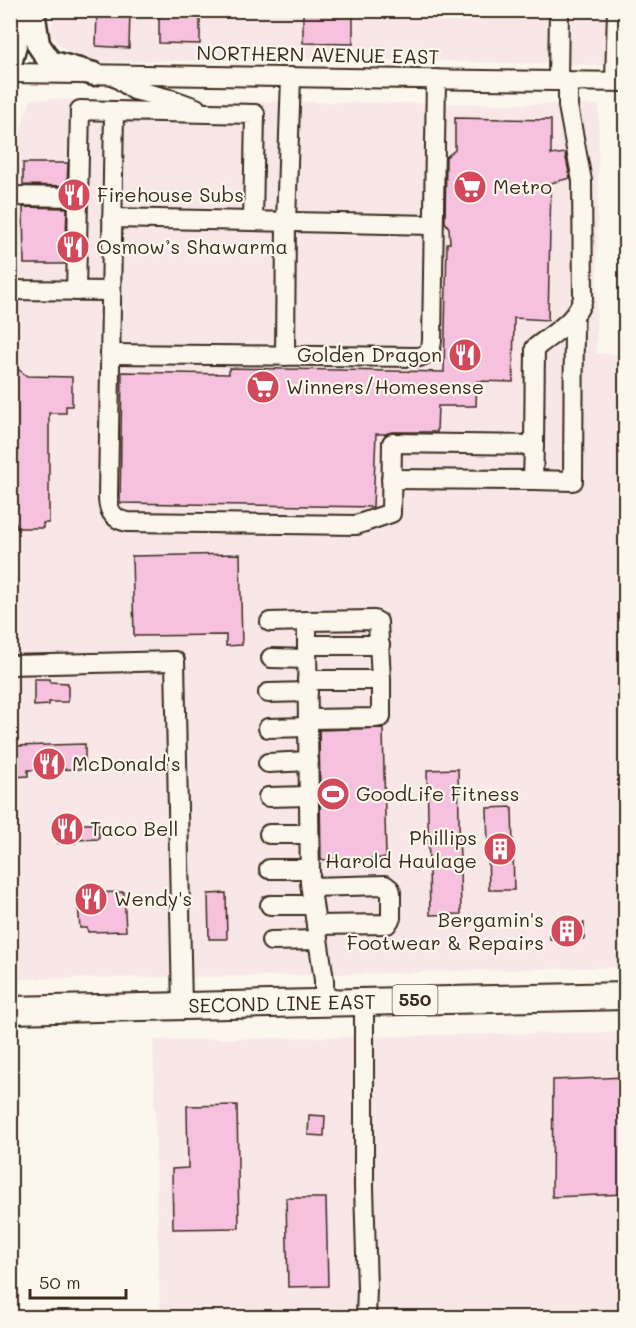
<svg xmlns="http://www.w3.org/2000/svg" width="636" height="1328" viewBox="0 0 636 1328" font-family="Mali,sans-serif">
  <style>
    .built { fill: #f9e7e8 }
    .building { fill: #f5c1de; stroke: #3b2a1e; stroke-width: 1.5 }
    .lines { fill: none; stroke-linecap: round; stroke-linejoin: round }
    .minor-casing { stroke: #3b2a1e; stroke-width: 22 }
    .major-casing { stroke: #3b2a1e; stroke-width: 27 }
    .highway-casing { stroke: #3b2a1e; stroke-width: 30 }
    .minor { stroke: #fbf7ec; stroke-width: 18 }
    .major { stroke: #fbf7ec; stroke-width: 22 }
    .highway { stroke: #fbf7ec; stroke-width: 26 }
    .labels { text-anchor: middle; stroke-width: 4.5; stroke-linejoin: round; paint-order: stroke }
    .shield { fill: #fbf7ec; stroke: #75685c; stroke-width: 1.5 }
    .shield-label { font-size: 18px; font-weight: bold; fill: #3b2a1e }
    .street-label { font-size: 20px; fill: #3b2a1e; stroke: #fbf7ec }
    .poi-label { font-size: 20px; fill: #3b2a1e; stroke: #fbf7ec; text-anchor: start }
  </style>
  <rect width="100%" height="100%" fill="#fbf7ec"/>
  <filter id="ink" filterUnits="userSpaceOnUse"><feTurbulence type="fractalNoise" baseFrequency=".0167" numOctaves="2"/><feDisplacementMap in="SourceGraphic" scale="12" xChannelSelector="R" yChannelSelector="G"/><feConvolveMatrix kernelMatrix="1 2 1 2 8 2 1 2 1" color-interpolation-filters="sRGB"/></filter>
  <g filter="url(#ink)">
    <!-- built -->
    <g class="built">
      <polygon points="56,10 625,11 625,66 359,59 78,62 49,35"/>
      <polygon points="31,99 599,105 596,353 626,355 625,967 266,976 11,979 10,170 14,151"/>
      <polygon points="625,1032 625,1317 160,1317 153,1040"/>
    </g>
    <!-- building -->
    <g class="building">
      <polygon points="97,10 130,10 129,48 96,46"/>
      <polygon points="159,10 200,10 200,44 159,43"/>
      <polygon points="303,10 353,10 353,44 303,43"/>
      <polygon points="455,118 551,120 551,155 565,153 570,178 551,183 548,320 514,318 513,382 477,381 476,406 438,406 437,432 392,432 385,434 376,434 373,507 120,503 122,372 229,374 229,368 444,372 447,243 450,243 449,228 445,222 446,157 455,150"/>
      <polygon points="23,163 68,163 67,186 23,185"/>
      <polygon points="23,207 67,208 65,264 24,264"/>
      <polygon points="10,363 27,376 72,377 72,406 66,406 66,413 49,413 49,523 43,523 43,528 16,528 16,523 13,523 13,393 10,390"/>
      <polygon points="240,554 242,645 226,646 226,635 134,636 132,556"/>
      <polygon points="34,679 50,679 50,682 68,683 68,702 49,702 49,705 34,706"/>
      <polygon points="383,728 386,858 321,860 319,730"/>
      <polygon points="85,744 85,769 28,770 28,776 14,777 13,746"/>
      <polygon points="458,769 461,914 430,915 427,770"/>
      <polygon points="512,807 514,890 489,890 487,808"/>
      <polygon points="67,818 78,819 79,824 99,824 99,839 75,840 75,843 58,843 57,822 67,822"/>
      <polygon points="124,892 126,931 88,932 87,928 80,928 78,905 82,904 82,893"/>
      <polygon points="226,893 227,939 209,939 208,894"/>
      <polygon points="551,923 584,923 584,939 550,939"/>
      <polygon points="626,1077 626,1194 552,1197 553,1080"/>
      <polygon points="237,1105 239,1228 173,1229 172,1169 188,1168 187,1106"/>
      <polygon points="309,1115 325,1116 324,1136 308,1135"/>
      <polygon points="286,1198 326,1198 328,1286 288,1287"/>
    </g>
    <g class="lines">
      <!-- minor casing -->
      <g class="minor-casing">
        <g id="minor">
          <polyline points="10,73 626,82"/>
          <polyline points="113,75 134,90 174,100 196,108"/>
          <polyline points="558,81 559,10"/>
          <polyline points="615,81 617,10"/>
          <polyline points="10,196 78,197"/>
          <polyline points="112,218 433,225"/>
          <path d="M253,221L255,114L114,111L108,497C108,511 113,519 127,522L356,525L391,513L392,443L534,445L535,348C552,334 578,320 583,298L582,181L568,106V81"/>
          <polyline points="10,290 111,291"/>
          <polyline points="76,291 80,110 114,111"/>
          <path d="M110,354L419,357C428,354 431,351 432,341L436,79"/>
          <polyline points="285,356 286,222 291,77"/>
          <polyline points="391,479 533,480 534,445"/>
          <polyline points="533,480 573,481 574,316"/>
          <polyline points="270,622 307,621"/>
          <polyline points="307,645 380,645"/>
          <polyline points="271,658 307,659"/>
          <polyline points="10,665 175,661 182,1006"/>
          <polyline points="307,680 381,680"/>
          <polyline points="268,693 308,692"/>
          <polyline points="308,719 376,718 381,717 381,680 378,622 374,620 307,621 307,645 310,883 324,980 324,1002"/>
          <polyline points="268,728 308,727"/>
          <polyline points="268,763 309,761"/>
          <polyline points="268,797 309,796"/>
          <polyline points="269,834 309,834"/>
          <polyline points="269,869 310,869"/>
          <polyline points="311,887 385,885 390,889 391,892 391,918 387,924 316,925"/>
          <polyline points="270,905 313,905"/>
          <polyline points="271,941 318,940"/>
          <polyline points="364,1002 364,1187 367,1288 366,1318"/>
        </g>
      </g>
      <!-- major casing -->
      <g class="major-casing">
        <g id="major">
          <polyline points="33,10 38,44 50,62 94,74"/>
          <polyline points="10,64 24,10"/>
        </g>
      </g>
      <!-- highway casing -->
      <g class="highway-casing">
        <g id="highway">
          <path id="s1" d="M10,1010L626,996"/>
        </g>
      </g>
      <!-- minor -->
      <use href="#minor" class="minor"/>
      <!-- major -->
      <use href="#major" class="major"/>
      <!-- highway -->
      <use href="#highway" class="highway"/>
    </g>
  </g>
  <!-- icons -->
  <defs>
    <g id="supermarket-disc" transform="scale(1.725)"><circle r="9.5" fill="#d1495b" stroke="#fbf7ec"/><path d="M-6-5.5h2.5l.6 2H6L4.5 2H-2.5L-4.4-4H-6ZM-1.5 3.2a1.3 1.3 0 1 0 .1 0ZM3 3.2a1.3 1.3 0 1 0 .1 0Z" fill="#fff"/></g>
    <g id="restaurant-disc" transform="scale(1.725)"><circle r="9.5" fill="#d1495b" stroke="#fbf7ec"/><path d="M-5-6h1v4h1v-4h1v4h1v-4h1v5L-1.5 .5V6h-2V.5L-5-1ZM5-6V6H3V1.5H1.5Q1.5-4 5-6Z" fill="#fff"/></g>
    <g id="stadium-disc" transform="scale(1.725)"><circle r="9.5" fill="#d1495b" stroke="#fbf7ec"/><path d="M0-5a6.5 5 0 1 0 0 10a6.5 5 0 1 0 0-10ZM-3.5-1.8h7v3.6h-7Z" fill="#fff"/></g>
    <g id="building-disc" transform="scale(1.725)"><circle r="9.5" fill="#d1495b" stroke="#fbf7ec"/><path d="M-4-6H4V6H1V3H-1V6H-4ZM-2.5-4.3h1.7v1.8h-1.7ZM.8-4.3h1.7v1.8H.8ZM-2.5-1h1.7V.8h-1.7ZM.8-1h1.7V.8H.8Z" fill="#fff"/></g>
  </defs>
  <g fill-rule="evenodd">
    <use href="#supermarket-disc" x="470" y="187"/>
    <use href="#restaurant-disc" x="74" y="195"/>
    <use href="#restaurant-disc" x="73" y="247"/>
    <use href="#restaurant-disc" x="465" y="355"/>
    <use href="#supermarket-disc" x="263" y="387"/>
    <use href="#restaurant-disc" x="49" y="764"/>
    <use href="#stadium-disc" x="333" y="794"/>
    <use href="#restaurant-disc" x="67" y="829"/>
    <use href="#building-disc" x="500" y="849"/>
    <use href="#restaurant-disc" x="91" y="899"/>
    <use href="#building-disc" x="567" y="931"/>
  </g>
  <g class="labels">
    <!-- shield labels -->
    <rect class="shield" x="392.5" y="985" width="45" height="30" rx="4.5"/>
    <g class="shield-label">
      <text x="415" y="1006">550</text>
    </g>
    <!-- street labels -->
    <g class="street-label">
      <text transform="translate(318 55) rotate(1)" y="7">NORTHERN AVENUE EAST</text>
      <text dy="7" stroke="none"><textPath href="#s1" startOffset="272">SECOND LINE EAST</textPath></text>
    </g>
    <!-- poi labels -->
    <g class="poi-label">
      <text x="493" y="194">Metro</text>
      <text x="97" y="202">Firehouse Subs</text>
      <text x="96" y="254">Osmow’s Shawarma</text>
      <text x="442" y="362" text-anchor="end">Golden Dragon</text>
      <text x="286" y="394">Winners/Homesense</text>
      <text x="72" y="771">McDonald's</text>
      <text x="356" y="801">GoodLife Fitness</text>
      <text x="90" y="836">Taco Bell</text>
      <text x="477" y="845" text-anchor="end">Phillips<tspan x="477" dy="23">Harold Haulage</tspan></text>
      <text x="114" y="906">Wendy's</text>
      <text x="544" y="927" text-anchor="end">Bergamin's<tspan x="544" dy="23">Footwear &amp; Repairs</tspan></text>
    </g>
  </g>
  <!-- margin -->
  <rect width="636" height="1328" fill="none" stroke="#fbf7ec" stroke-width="36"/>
  <rect x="18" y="18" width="600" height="1292" fill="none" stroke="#3b2a1e" stroke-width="2" filter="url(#ink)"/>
  <!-- scale -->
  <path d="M30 1289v9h96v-9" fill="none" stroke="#3b2a1e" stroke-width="3"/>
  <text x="39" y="1289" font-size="18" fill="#3b2a1e" stroke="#fbf7ec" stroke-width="4.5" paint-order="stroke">50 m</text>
</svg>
